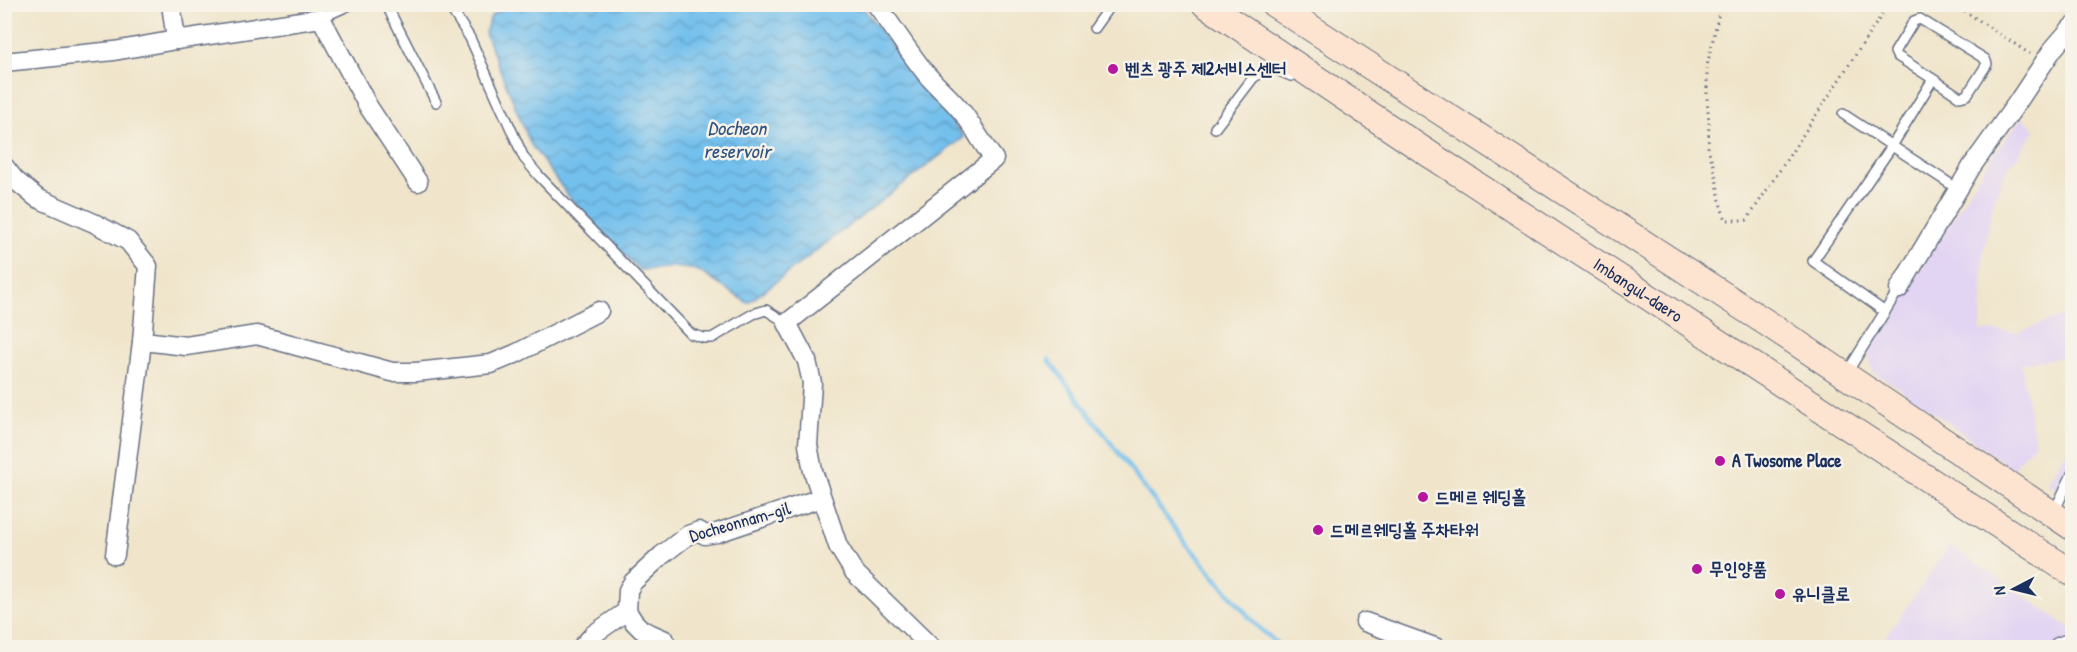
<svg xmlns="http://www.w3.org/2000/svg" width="2077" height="652" viewBox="0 0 2077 652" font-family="'Patrick Hand','Poor Story',sans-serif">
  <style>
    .built { fill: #e2d4f3 }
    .water { fill: url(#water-waves); stroke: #4778a6; stroke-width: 1.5 }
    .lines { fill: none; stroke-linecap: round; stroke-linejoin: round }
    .stream { stroke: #73c0ed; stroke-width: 4.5 }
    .service-casing { stroke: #666f84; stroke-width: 12 }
    .minor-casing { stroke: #666f84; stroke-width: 21 }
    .secondary-casing { stroke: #666f84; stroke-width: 28 }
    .path { stroke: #666f84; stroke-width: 3; stroke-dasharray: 1.5 4.5; stroke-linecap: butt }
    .service { stroke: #fff; stroke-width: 9 }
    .minor { stroke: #fff; stroke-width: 18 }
    .secondary { stroke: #fde4d0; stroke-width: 26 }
    .poi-dot { fill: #b5179e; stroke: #f7f3e8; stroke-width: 2 }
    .labels { text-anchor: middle; stroke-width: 5; stroke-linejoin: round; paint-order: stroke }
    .poi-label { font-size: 18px; font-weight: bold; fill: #1b2f5e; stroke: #f7f3e8; text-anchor: start }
    .street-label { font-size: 18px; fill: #1b2f5e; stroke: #f7f3e8 }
    .water-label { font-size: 20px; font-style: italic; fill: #315382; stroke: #f7f3e8 }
  </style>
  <defs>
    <pattern id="water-waves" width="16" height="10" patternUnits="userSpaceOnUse" patternTransform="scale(1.5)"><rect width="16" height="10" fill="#73c0ed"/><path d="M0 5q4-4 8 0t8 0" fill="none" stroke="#5e9cc3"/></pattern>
  </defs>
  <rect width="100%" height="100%" fill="#f7f3e8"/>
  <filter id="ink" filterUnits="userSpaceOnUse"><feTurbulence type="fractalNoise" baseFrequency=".0167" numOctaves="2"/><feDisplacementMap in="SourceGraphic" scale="12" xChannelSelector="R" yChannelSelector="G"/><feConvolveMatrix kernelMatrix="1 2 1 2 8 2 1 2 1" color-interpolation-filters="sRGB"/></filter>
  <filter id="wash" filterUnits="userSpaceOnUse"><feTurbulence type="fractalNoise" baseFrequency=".008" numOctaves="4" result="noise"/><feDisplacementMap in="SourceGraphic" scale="24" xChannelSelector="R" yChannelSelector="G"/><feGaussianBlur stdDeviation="1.35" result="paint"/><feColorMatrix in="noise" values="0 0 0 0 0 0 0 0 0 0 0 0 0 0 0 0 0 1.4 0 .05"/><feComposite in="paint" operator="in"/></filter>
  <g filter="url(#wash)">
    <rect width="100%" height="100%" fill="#f0e5cb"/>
    <!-- built -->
    <g class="built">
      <polygon points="2022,117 2036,130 2007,170 1995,196 1983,253 1981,331 2018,332 2072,313 2072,356 2021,363 2035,443 2012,469 1931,410 1909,398 1901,389 1873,372 1868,353 1988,162"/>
      <polygon points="2072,443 2072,498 2047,483"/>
      <polygon points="1950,545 2072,629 2072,647 1878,648"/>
    </g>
    <!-- water -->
    <polygon class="water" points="510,4 861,5 909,69 964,137 748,303 697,270 675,267 639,270 569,197 531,145 485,33 491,16"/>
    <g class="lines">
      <!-- stream -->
      <polyline class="stream" points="1049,360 1181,537 1257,626 1282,648"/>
    </g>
  </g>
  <g filter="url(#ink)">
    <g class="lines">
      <!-- service casing -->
      <g class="service-casing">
        <g id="service">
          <polyline points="386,4 436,102"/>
          <polyline points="448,4 470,38 524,158 539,176 691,334 704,338 712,338 753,314 766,310 787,323"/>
          <polyline points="321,18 352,4"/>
          <polyline points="1094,28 1111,4"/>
          <polyline points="1843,114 1958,189"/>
          <polyline points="1215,128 1253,78 1270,67 1291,76"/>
          <polyline points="1885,312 1813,261 1892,146 1933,79 1897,56 1895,52 1914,21 1920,19 1985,59 1987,64 1967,95 1960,97 1933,79"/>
          <polyline points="1846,374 1899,289"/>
          <polyline points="2054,512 2072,474"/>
          <polyline points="2053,648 2056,643 2072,637"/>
        </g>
      </g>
      <!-- minor casing -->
      <g class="minor-casing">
        <g id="minor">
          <polyline points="171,4 176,40"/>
          <path d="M876,4C894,28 909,53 928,76C941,91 957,103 968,120C977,133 984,146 994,159L787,323L807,361L812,383L808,445L813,471L838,546L854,572L932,648"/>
          <polyline points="4,62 114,51 176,40 321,18 368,106 418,182"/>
          <polyline points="4,166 15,180 37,198 94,223 128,241 148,266 142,342 115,555"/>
          <polyline points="1899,289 1972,166 2017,103 2053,49 2072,27"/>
          <polyline points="142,342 152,342 186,346 257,335 392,372 416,372 491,364 515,354 599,311"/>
          <polyline points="1365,622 1437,648"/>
          <polyline points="665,640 642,630 634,622 627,611 628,590 633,582 662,555 688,535 699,531 705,535 717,533 821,498"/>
          <polyline points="581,648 594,634 627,611"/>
        </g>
      </g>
      <!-- secondary casing -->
      <g class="secondary-casing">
        <g id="secondary">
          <path id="s1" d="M1205,4L1420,148L2072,573"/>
          <polyline points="1274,4 1770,325 2072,527"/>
        </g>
      </g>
      <!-- path -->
      <g class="path">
        <polyline points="1721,4 1707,66 1707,98 1709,123 1708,148 1715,171 1721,207 1726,220 1747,220 1889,4"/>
        <polyline points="1954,4 2030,54"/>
      </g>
      <!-- service -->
      <use href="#service" class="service"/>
      <!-- minor -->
      <use href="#minor" class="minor"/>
      <!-- secondary -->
      <use href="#secondary" class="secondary"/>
    </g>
  </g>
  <!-- markers -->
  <g class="poi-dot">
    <circle cx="1113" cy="69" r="6"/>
    <circle cx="1720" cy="461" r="6"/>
    <circle cx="1423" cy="497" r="6"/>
    <circle cx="1318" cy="530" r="6"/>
    <circle cx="1697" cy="569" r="6"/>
    <circle cx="1780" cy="594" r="6"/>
  </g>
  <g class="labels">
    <!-- poi labels -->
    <g class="poi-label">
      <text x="1125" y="75">벤츠 광주 제2서비스센터</text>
      <text x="1732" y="467">A Twosome Place</text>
      <text x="1435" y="503">드메르 웨딩홀</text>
      <text x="1330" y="536">드메르웨딩홀 주차타워</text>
      <text x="1709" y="575">무인양품</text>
      <text x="1792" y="600">유니클로</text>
    </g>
    <!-- street labels -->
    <g class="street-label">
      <text dy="6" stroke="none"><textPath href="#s1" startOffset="519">Imbangul-daero</textPath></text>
      <text transform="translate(740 522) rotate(-16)" y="6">Docheonnam-gil</text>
    </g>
    <!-- water labels -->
    <g class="water-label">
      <text x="737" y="135">Docheon<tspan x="737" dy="23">reservoir</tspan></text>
    </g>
  </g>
  <!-- margin -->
  <rect width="2077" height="652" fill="none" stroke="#f7f3e8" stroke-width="24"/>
  <!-- north arrow -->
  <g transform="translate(2014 589) rotate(263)" stroke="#f7f3e8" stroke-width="4.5" paint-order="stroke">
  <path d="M0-4.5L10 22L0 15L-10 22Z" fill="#1b2f5e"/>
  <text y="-9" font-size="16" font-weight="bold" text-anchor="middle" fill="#1b2f5e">N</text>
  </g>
</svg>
